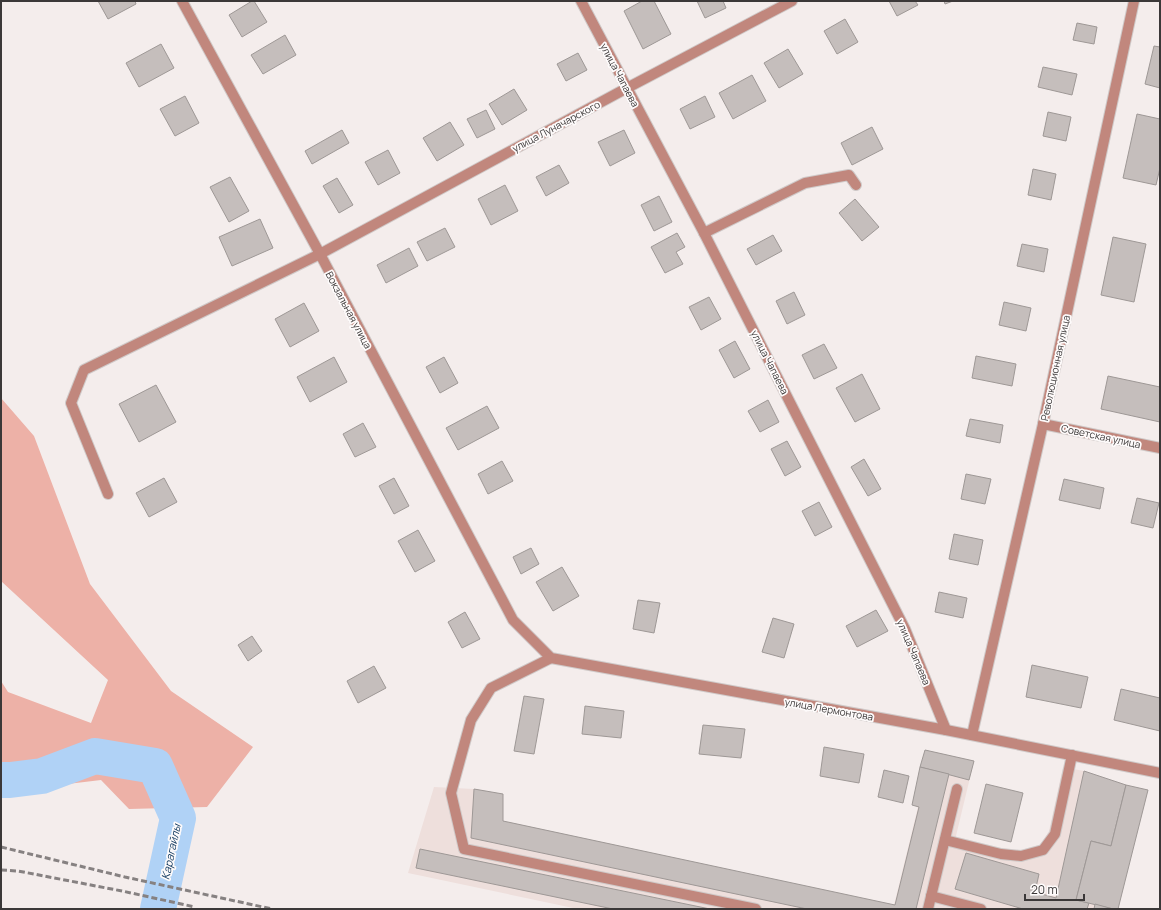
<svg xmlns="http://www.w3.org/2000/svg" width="1161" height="910" viewBox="0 0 1161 910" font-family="Manrope,sans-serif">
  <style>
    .built { fill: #eedfdc }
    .green { fill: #edb1a7 }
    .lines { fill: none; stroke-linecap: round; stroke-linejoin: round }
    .river { stroke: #b0d2f6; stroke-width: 36 }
    .building { fill: #c5bebc; stroke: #9e9896 }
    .minor-casing { stroke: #cfc9c8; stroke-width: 12 }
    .minor { stroke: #c1877d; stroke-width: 10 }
    .rail { stroke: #868181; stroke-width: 3; stroke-dasharray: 6 3; stroke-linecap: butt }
    .labels { text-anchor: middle; stroke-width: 3.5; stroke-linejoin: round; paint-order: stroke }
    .street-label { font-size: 10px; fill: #3b3838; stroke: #fefbfb }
    .water-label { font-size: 11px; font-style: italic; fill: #123a60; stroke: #fefbfb }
  </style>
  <rect width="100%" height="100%" fill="#f4edec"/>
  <!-- built -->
  <polygon class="built" points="925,750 974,761 955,840 1020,853 1040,846 1049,831 1063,767 1084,771 1113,909 578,909 408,873 434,787 474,789 503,794 503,821 894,905 918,807 912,805"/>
  <!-- green -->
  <polygon class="green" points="1,398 34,436 90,584 171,691 253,747 207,807 129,809 101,780 1,792 1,681 8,692 91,723 108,680 1,581"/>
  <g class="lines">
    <!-- river -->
    <polyline class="river" points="1,780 10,780 42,776 95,756 155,766 178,818 158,909"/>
  </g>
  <!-- building -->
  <g class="building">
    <polygon points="98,1 135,1 136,4 108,19"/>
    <polygon points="252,1 254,1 267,22 242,37 229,15"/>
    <polygon points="642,1 654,1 671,34 643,49 624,11"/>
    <polygon points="697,1 723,1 726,8 705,18"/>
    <polygon points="889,1 915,1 918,5 897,16"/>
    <polygon points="944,1 953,1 945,4"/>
    <polygon points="845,19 858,42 837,54 824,31"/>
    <polygon points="1077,23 1097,27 1094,44 1073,40"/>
    <polygon points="285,35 296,55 263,74 251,55"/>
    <polygon points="161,44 174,68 139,87 126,63"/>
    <polygon points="1154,46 1160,47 1160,88 1145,84"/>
    <polygon points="788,49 803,74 779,88 764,63"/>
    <polygon points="578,53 587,70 566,81 557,64"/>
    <polygon points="1043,67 1077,74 1072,95 1038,87"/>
    <polygon points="752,75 766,101 733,119 719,93"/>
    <polygon points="514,89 527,110 502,125 489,104"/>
    <polygon points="185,96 199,123 175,136 160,109"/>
    <polygon points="705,96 715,117 690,129 680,109"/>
    <polygon points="486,110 495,129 477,138 467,119"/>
    <polygon points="1048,112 1071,117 1066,141 1043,136"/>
    <polygon points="1137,114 1160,119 1160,168 1156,185 1123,178"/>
    <polygon points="450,122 464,145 437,161 423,138"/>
    <polygon points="872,127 883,149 852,165 841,143"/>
    <polygon points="342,130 349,143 312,164 305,151"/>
    <polygon points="624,130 635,153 610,166 598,142"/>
    <polygon points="388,150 400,173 378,185 365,162"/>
    <polygon points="559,165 569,183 546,196 536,177"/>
    <polygon points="1033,169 1056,174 1051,200 1028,195"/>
    <polygon points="230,177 249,211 229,222 210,187"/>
    <polygon points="337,178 353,205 339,213 323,186"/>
    <polygon points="505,185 518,211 491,225 478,199"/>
    <polygon points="659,196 672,222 654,231 641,205"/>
    <polygon points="855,199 879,227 862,241 839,213"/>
    <polygon points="260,219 273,248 232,266 219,237"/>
    <polygon points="445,228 455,247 427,261 417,242"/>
    <polygon points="677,233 685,247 676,252 683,264 665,273 651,247"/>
    <polygon points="773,235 782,251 756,265 747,249"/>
    <polygon points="1113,237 1146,244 1134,302 1101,295"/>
    <polygon points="1022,244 1048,249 1044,272 1017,266"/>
    <polygon points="409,248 418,266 386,283 377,265"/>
    <polygon points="794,292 805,315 787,324 776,301"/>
    <polygon points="709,297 721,319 701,330 689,307"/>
    <polygon points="1004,302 1031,308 1026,331 999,325"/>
    <polygon points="304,303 319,331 290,347 275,319"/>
    <polygon points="735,341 750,369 734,378 719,350"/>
    <polygon points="824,344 837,368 814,379 802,355"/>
    <polygon points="976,356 1016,364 1012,386 972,378"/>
    <polygon points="334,357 347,382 310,402 297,377"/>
    <polygon points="444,357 458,383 440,393 426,367"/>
    <polygon points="862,374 880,409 855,422 836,388"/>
    <polygon points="1108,376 1160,387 1160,422 1101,409"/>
    <polygon points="156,385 176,422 139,442 119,404"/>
    <polygon points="768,400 779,422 760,432 748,411"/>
    <polygon points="487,406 499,428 458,450 446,428"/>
    <polygon points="970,419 1003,425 1000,443 966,436"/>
    <polygon points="363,423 376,447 355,457 343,434"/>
    <polygon points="787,441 801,467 785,476 771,449"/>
    <polygon points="864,459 881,489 868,496 851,467"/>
    <polygon points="502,461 513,481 488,494 478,474"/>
    <polygon points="966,474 991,479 985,504 961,499"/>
    <polygon points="164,478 177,502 149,517 136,493"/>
    <polygon points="394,478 409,506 394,514 379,486"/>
    <polygon points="1064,479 1104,488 1100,509 1059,500"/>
    <polygon points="1137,498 1159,503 1153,528 1131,523"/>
    <polygon points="819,502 832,527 815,536 802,511"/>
    <polygon points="418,530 435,561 415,572 398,541"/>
    <polygon points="954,534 983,540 978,565 949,559"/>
    <polygon points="531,548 539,564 521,574 513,557"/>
    <polygon points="562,567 579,596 553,611 536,582"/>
    <polygon points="939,592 967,598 963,618 935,612"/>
    <polygon points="638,600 660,603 654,633 633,629"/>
    <polygon points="876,610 888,631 857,647 846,626"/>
    <polygon points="465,612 480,639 462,648 448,622"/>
    <polygon points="773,618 794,624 784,658 762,652"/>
    <polygon points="252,636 262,651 248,661 238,645"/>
    <polygon points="1032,665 1088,677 1081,708 1026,697"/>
    <polygon points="374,666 386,688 358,703 347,681"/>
    <polygon points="1121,689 1160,698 1160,731 1114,720"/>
    <polygon points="524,696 544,699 534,754 514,751"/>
    <polygon points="585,706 624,711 621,738 582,734"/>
    <polygon points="703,725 745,729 741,758 699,754"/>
    <polygon points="824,747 864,754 859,783 820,776"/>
    <polygon points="925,750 974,761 969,780 920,767"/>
    <polygon points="920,767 949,774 916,909 807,909 471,838 474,789 503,794 503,821 895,905 919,807 912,805"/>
    <polygon points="884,770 909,776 903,803 878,797"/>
    <polygon points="1084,771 1126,785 1111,846 1091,841 1076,900 1089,903 1087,909 1023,909 955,889 966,853 1039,874 1035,892 1056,898"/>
    <polygon points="986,784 1023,793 1011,842 974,833"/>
    <polygon points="1126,785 1148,790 1118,909 1113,909 1076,900 1091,841 1111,846"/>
    <polygon points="420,849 710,909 613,909 416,868"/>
    <polygon points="1095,904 1113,909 1094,909"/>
  </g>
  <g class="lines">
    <!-- minor casing -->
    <g class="minor-casing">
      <g id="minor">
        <polyline points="182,1 320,254 513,620 551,658 946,730 1160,773"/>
        <polyline points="581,1 704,233 905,629 946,730"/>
        <polyline points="704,233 805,183 849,175 856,185"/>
        <polyline points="1043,424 1160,448"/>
        <polyline points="108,494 71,403 84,370 320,254 627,88 792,1"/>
        <polyline points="551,658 491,688 471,720 451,793 464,849 756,909"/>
        <polyline points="972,735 1043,424 1134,1"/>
        <polyline points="945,840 1001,854 1021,856 1043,850 1055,834 1072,755"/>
        <polyline points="931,896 981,909"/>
        <polyline points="928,909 957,789"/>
      </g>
    </g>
    <!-- minor -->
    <use href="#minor" class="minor"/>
    <!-- rail -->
    <g class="rail">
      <polyline points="1,847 125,877 272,909"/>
      <polyline points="1,870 18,871 122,891 195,907"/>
    </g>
  </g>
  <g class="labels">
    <!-- street labels -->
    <g class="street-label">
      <text transform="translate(620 75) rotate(62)" y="4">улица Чапаева</text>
      <text transform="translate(556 126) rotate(-28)" y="4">улица Луначарского</text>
      <text transform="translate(349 310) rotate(62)" y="4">Вокзальная улица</text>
      <text transform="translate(770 362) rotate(63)" y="4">улица Чапаева</text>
      <text transform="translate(1055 368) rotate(-78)" y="4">Революционная улица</text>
      <text transform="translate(1101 436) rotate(12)" y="4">Советская улица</text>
      <text transform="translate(914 652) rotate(67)" y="4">улица Чапаева</text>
      <text transform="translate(829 709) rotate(10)" y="4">улица Лермонтова</text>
    </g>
    <!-- water labels -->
    <g class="water-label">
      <text transform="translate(171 852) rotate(-78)" y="4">Карагайлы</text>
    </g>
  </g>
  <!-- border -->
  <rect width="1161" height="910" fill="none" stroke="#3b3838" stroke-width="4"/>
  <!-- scale -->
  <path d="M1025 894v6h59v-6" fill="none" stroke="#3b3838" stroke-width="2"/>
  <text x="1031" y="894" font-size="12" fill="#3b3838" stroke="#fefbfb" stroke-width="3" paint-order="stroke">20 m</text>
</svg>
